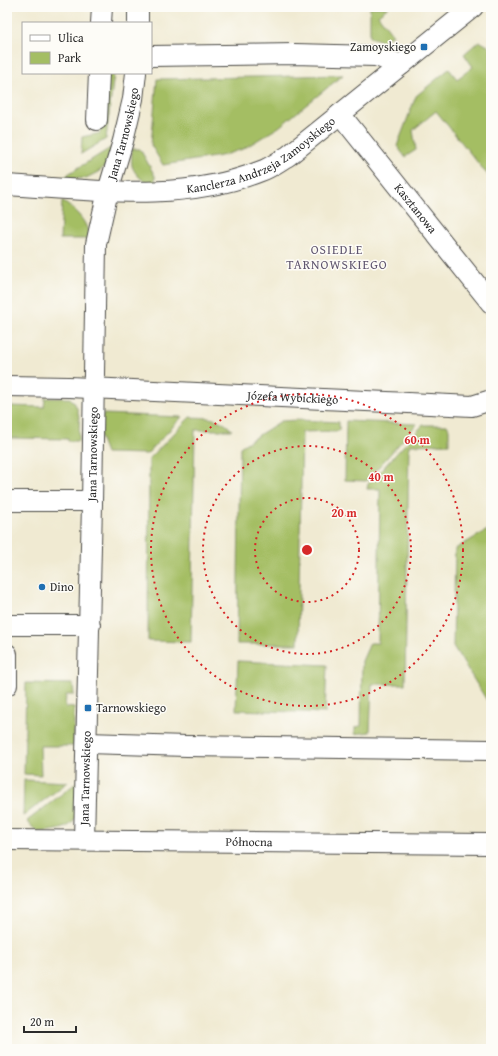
<svg xmlns="http://www.w3.org/2000/svg" width="498" height="1056" viewBox="0 0 498 1056" font-family="'Gentium Book Plus',serif">
  <style>
    .green { fill: #a4be64; stroke: #687448 }
    .lines { fill: none; stroke-linecap: round; stroke-linejoin: round }
    .minor-casing { stroke: #494844; stroke-width: 22 }
    .minor { stroke: #fff; stroke-width: 20 }
    .ring { fill: none; stroke: #d62828; stroke-width: 2; stroke-dasharray: 2 4 }
    .poi-dot { fill: #1f6fb2; stroke: #fdfcf7; stroke-width: 1.5 }
    .labels { text-anchor: middle; stroke-width: 3; stroke-linejoin: round; paint-order: stroke }
    .poi-label { font-size: 12px; fill: #2b2b2b; stroke: #fdfcf7; text-anchor: start }
    .street-label { font-size: 12px; fill: #2b2b2b; stroke: #fdfcf7 }
    .neighbourhood-label { font-size: 13px; letter-spacing: 1px; fill: #5f556e; stroke: #fdfcf7 }
    .centre { fill: #d62828; stroke: #fdfcf7; stroke-width: 2 }
    .ring-label { font-size: 12px; text-anchor: middle; font-weight: bold; fill: #d62828; stroke: #fdfcf7; stroke-width: 3; stroke-linejoin: round; paint-order: stroke }
  </style>
  <rect width="100%" height="100%" fill="#fdfcf7"/>
  <filter id="ink" filterUnits="userSpaceOnUse"><feTurbulence type="fractalNoise" baseFrequency=".025" numOctaves="2"/><feDisplacementMap in="SourceGraphic" scale="8" xChannelSelector="R" yChannelSelector="G"/><feConvolveMatrix kernelMatrix="1 2 1 2 8 2 1 2 1" color-interpolation-filters="sRGB"/></filter>
  <filter id="wash" filterUnits="userSpaceOnUse"><feTurbulence type="fractalNoise" baseFrequency=".012" numOctaves="4" result="noise"/><feDisplacementMap in="SourceGraphic" scale="16" xChannelSelector="R" yChannelSelector="G"/><feGaussianBlur stdDeviation="0.9" result="paint"/><feColorMatrix in="noise" values="0 0 0 0 0 0 0 0 0 0 0 0 0 0 0 0 0 1.4 0 .05"/><feComposite in="paint" operator="in"/></filter>
  <g filter="url(#wash)">
    <rect width="100%" height="100%" fill="#f0ead2"/>
    <!-- green -->
    <g class="green">
      <polygon points="370,7 389,7 378,15 393,35 382,41 370,37"/>
      <polygon points="479,41 488,46 491,49 491,179 436,111 413,130 416,150 405,157 397,146 416,96 449,69 457,79 473,67 464,54"/>
      <polygon points="103,73 114,73 106,139 81,154 82,137 100,133"/>
      <polygon points="343,75 279,127 243,149 221,156 163,165 151,145 157,79"/>
      <polygon points="112,147 107,165 98,172 86,178 64,180 68,174"/>
      <path d="M132,149H140L155,176V185C145,184 135,175 132,166C131,161 132,154 132,149Z"/>
      <path d="M62,201C77,211 87,221 90,239H60Z"/>
      <path d="M45,398H70C82,408 79,427 79,441H68V439L7,438V406L44,407Z"/>
      <polygon points="103,414 182,417 147,454 106,453 100,437"/>
      <path d="M190,417C207,418 218,416 232,430H195L191,642L148,641L149,459Z"/>
      <polygon points="298,420 339,422 339,431 302,432 298,644 237,644 240,447 281,421"/>
      <polygon points="346,421 417,424 366,481 345,480"/>
      <polygon points="423,425 447,425 449,429 449,444 409,445 405,684 372,684 370,732 355,734 355,727 361,726 362,661 370,643 378,643 380,489 367,489 368,484"/>
      <polygon points="491,528 491,707 453,646 455,549"/>
      <polygon points="238,661 327,665 325,713 236,710"/>
      <polygon points="26,683 73,684 74,695 66,695 65,707 74,708 74,746 40,746 41,775 24,774"/>
      <polygon points="24,780 68,782 23,816"/>
      <path d="M76,783C77,791 80,807 77,814C73,831 51,831 37,832L27,821Z"/>
    </g>
  </g>
  <g filter="url(#ink)">
    <g class="lines">
      <!-- minor casing -->
      <g class="minor-casing">
        <g id="minor">
          <polyline points="101,23 102,7"/>
          <polyline points="138,23 138,7"/>
          <polyline points="151,56 294,54 376,56 401,65"/>
          <path id="s1" d="M340,114L491,303"/>
          <polyline points="97,120 99,73"/>
          <path id="s2" d="M7,185C91,190 181,203 261,171C270,168 279,161 288,156L473,7"/>
          <path id="s3" d="M7,386L69,387L472,406L491,400"/>
          <polyline points="7,501 81,501 92,499"/>
          <polyline points="7,625 90,625"/>
          <polyline points="7,654 7,685"/>
          <polyline points="87,743 187,746 491,750"/>
          <path id="s4" d="M7,840L491,844"/>
          <path id="s5" d="M84,840L92,504L96,244L108,191L123,141L133,99L136,73"/>
        </g>
      </g>
      <!-- minor -->
      <use href="#minor" class="minor"/>
    </g>
  </g>
  <!-- distance rings -->
  <g class="ring">
    <circle cx="307" cy="550" r="52"/>
    <circle cx="307" cy="550" r="104"/>
    <circle cx="307" cy="550" r="156"/>
  </g>
  <!-- markers -->
  <g class="poi-dot">
    <rect x="420" y="43" width="8" height="8" rx="2"/>
    <circle cx="42" cy="587" r="4"/>
    <rect x="84" y="704" width="8" height="8" rx="2"/>
  </g>
  <g class="labels">
    <!-- poi labels -->
    <g class="poi-label">
      <text x="416" y="51" text-anchor="end">Zamoyskiego</text>
      <text x="50" y="591">Dino</text>
      <text x="96" y="712">Tarnowskiego</text>
    </g>
    <!-- street labels -->
    <g class="street-label">
      <text dy="4" stroke="none"><textPath href="#s5" startOffset="710">Jana Tarnowskiego</textPath></text>
      <text dy="4" stroke="none"><textPath href="#s2" startOffset="263">Kanclerza Andrzeja Zamoyskiego</textPath></text>
      <text dy="4" stroke="none"><textPath href="#s1" startOffset="121">Kasztanowa</textPath></text>
      <text dy="4" stroke="none"><textPath href="#s3" startOffset="286">Józefa Wybickiego</textPath></text>
      <text dy="4" stroke="none"><textPath href="#s5" startOffset="386">Jana Tarnowskiego</textPath></text>
      <text dy="4" stroke="none"><textPath href="#s5" startOffset="62">Jana Tarnowskiego</textPath></text>
      <text dy="4" stroke="none"><textPath href="#s4" startOffset="242">Północna</textPath></text>
    </g>
    <!-- neighbourhood labels -->
    <g class="neighbourhood-label">
      <text x="337" y="254">OSIEDLE<tspan x="337" dy="15">TARNOWSKIEGO</tspan></text>
    </g>
  </g>
  <circle cx="307" cy="550" r="6" class="centre"/>
  <g class="ring-label">
    <text x="417" y="444">60 m</text>
    <text x="381" y="481">40 m</text>
    <text x="344" y="517">20 m</text>
  </g>
  <!-- margin -->
  <rect width="498" height="1056" fill="none" stroke="#fdfcf7" stroke-width="24"/>
  <!-- legend -->
  <rect x="22" y="22" width="130" height="52" fill="#fdfcf7" stroke="#a9a8a5"/>
  <rect x="30" y="35" width="20" height="6" fill="#ffffff" stroke="#a9a8a5"/>
  <text x="58" y="42" font-size="12" fill="#2b2b2b">Ulica</text>
  <rect x="30" y="52" width="20" height="12" fill="#a4be64" stroke="#a9a8a5"/>
  <text x="58" y="62" font-size="12" fill="#2b2b2b">Park</text>
  <!-- scale -->
  <path d="M24 1026v6h52v-6" fill="none" stroke="#2b2b2b" stroke-width="2"/>
  <text x="30" y="1026" font-size="12" fill="#2b2b2b" stroke="#fdfcf7" stroke-width="3" paint-order="stroke">20 m</text>
</svg>
